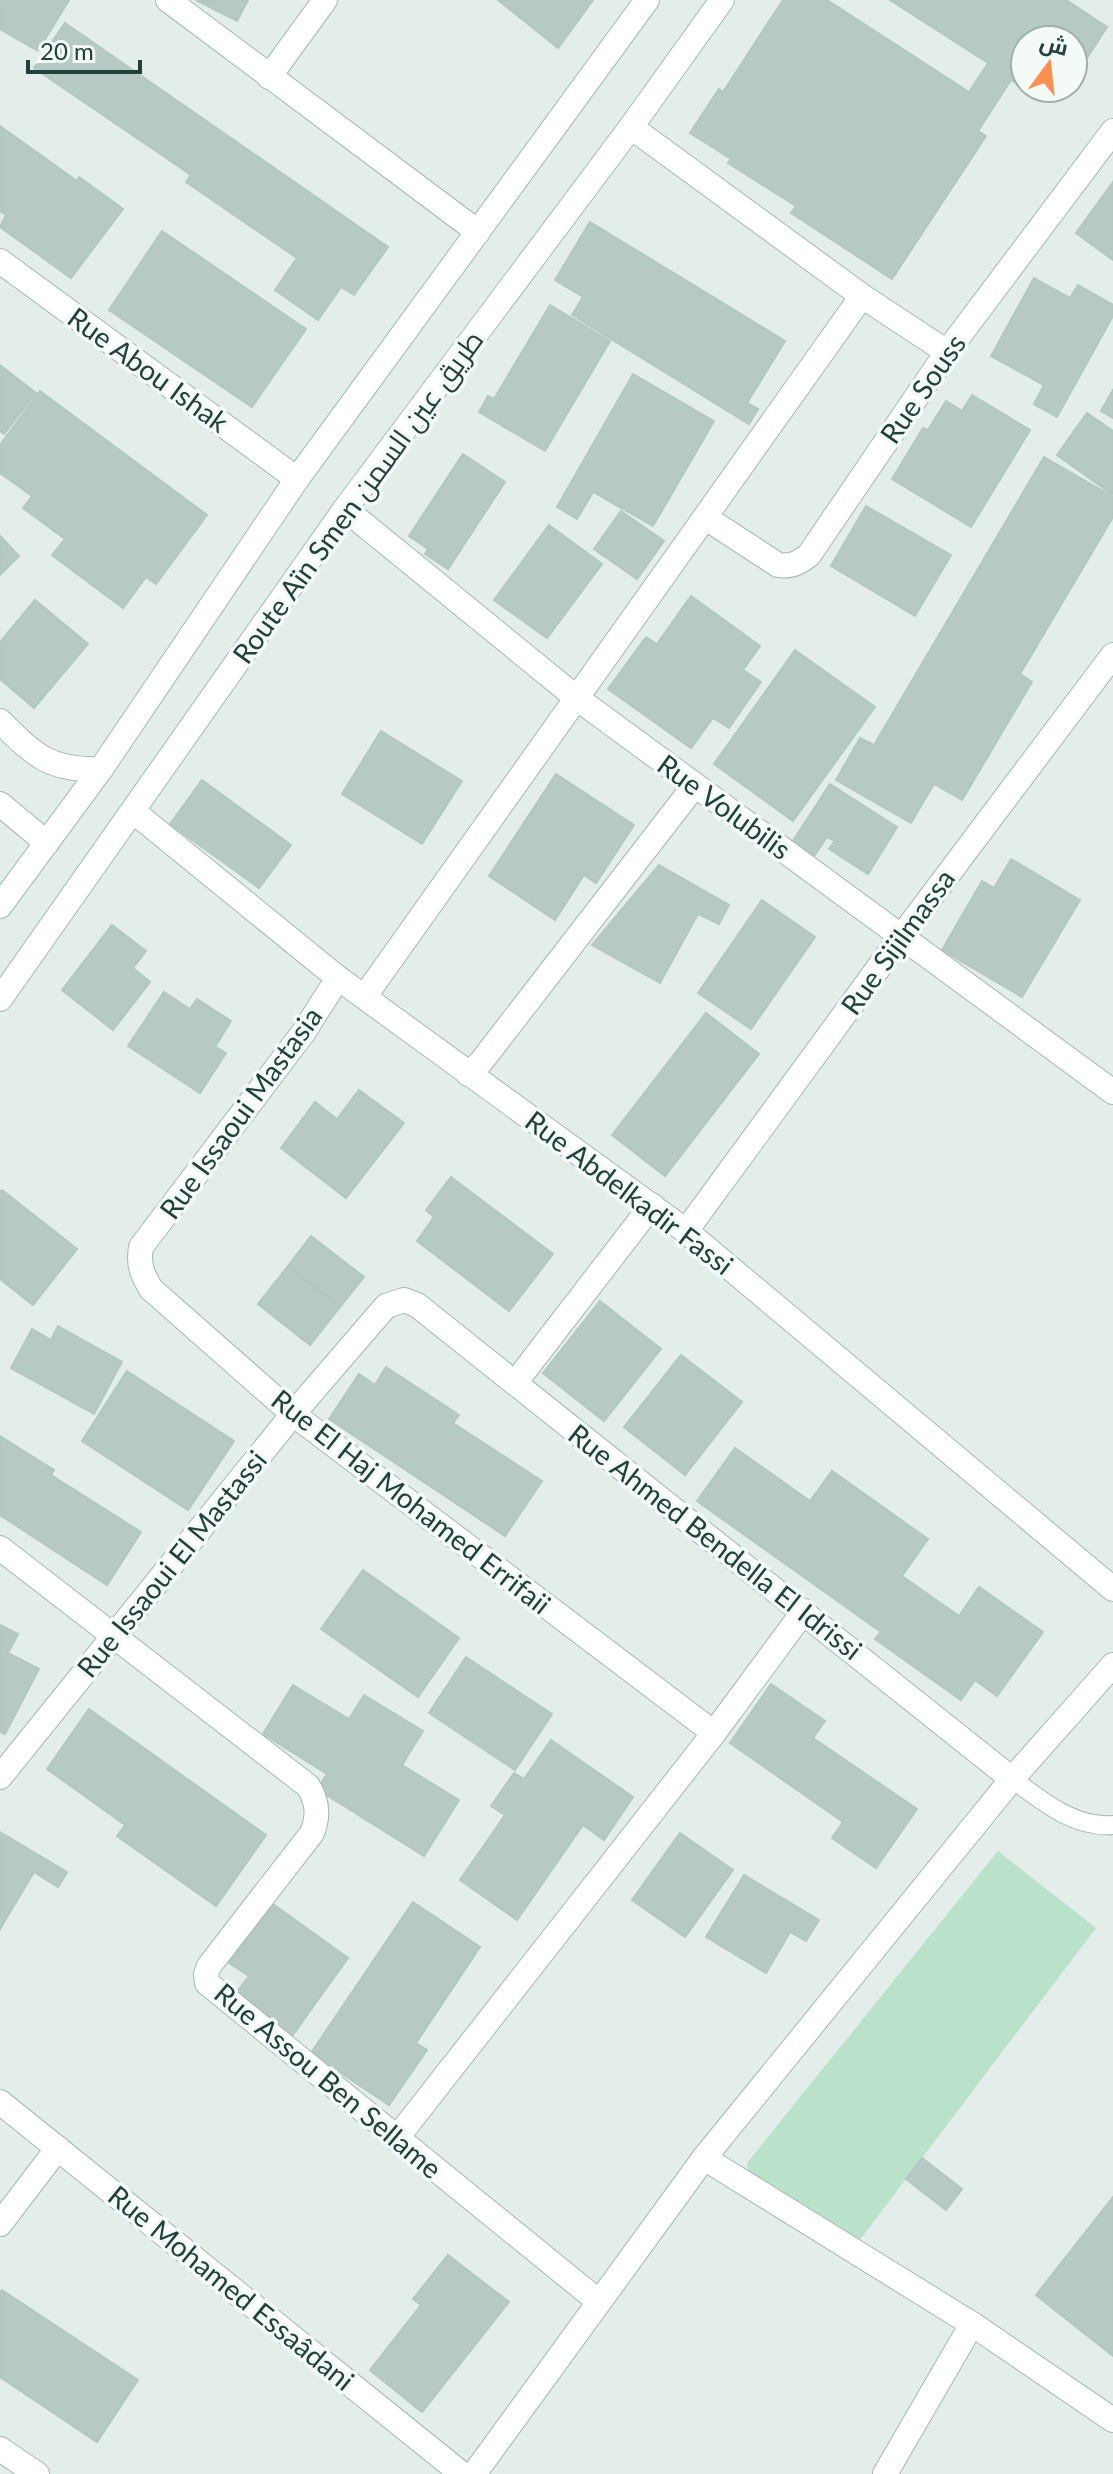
<svg xmlns="http://www.w3.org/2000/svg" width="1113" height="2474" viewBox="0 0 1113 2474" font-family="Lato,Cairo,sans-serif">
  <style>
    .green { fill: #bae1c9 }
    .building { fill: #b7c9c4; stroke: #b4c8c2; stroke-width: 2 }
    .lines { fill: none; stroke-linecap: round; stroke-linejoin: round }
    .service-casing { stroke: #a5b7b2; stroke-width: 20 }
    .pedestrian-casing { stroke: #a5b7b2; stroke-width: 26 }
    .minor-casing { stroke: #a5b7b2; stroke-width: 26 }
    .secondary-casing { stroke: #a0bbb4; stroke-width: 26 }
    .service { stroke: #fff; stroke-width: 18 }
    .pedestrian { stroke: #fff; stroke-width: 24 }
    .minor { stroke: #fff; stroke-width: 24 }
    .secondary { stroke: #fff; stroke-width: 24 }
    .labels { text-anchor: middle; stroke-width: 7; stroke-linejoin: round; paint-order: stroke }
    .street-label { font-size: 28px; fill: #21413c; stroke: #f4faf7 }
  </style>
  <rect width="100%" height="100%" fill="#e3eeea"/>
  <!-- green -->
  <polygon class="green" points="998,1851 1096,1928 850,2253 749,2179 747,2163"/>
  <!-- building -->
  <g class="building">
    <polygon points="0,0 69,0 38,51 0,29"/>
    <polygon points="196,0 248,0 237,21"/>
    <polygon points="498,0 593,0 558,48"/>
    <polygon points="783,0 827,0 969,92 988,63 890,0 1066,0 1107,27 1083,64 1073,57 1073,40 1025,40 1025,88 1042,88 1037,96 1011,80 978,131 986,136 892,279 791,213 796,206 728,163 731,159 690,133 719,89 723,92"/>
    <polygon points="65,23 388,247 354,295 341,287 318,320 275,290 297,258 186,182 191,175 34,68"/>
    <polygon points="0,126 77,181 79,177 123,209 71,278 0,227 6,215 0,211"/>
    <polygon points="1113,182 1113,260 1076,233"/>
    <polygon points="590,222 785,341 747,403 758,409 749,424 572,315 583,297 555,280"/>
    <polygon points="162,231 306,329 252,407 109,310"/>
    <polygon points="1034,278 1070,298 1078,285 1113,305 1113,316 1057,417 1034,404 1044,385 991,356"/>
    <polygon points="550,305 610,341 545,451 479,412 488,396 494,399"/>
    <polygon points="0,365 36,393 4,434 0,431"/>
    <polygon points="633,374 714,421 653,526 593,492 577,519 557,507"/>
    <polygon points="1113,390 1113,418 1101,411"/>
    <polygon points="40,391 207,515 156,584 146,577 123,608 52,555 65,539 23,508 32,496 0,473 0,445"/>
    <polygon points="972,395 1030,430 971,527 892,479 923,428 928,430 946,401 962,411"/>
    <polygon points="1087,413 1113,431 1113,495 1057,455"/>
    <polygon points="463,454 505,482 448,569 425,554 428,549 409,536"/>
    <polygon points="1044,457 1113,497 1113,517 1020,674 1032,682 962,800 934,784 911,823 836,780 860,738 874,745"/>
    <polygon points="866,506 951,555 915,616 831,566"/>
    <polygon points="621,511 664,541 637,579 594,549"/>
    <polygon points="549,525 602,564 547,638 494,600"/>
    <polygon points="0,536 19,556 0,575"/>
    <polygon points="691,596 760,646 743,670 761,682 729,728 713,718 691,748 608,689 646,637 657,644"/>
    <polygon points="35,600 88,644 34,708 0,679 0,642"/>
    <polygon points="795,650 875,707 793,821 714,764"/>
    <polygon points="381,731 462,781 422,844 342,794"/>
    <polygon points="556,774 634,825 596,883 584,875 555,920 489,876"/>
    <polygon points="202,780 291,845 259,888 170,824"/>
    <polygon points="830,784 897,827 868,874 829,849 835,841 827,837 813,858 791,844"/>
    <polygon points="1011,859 1080,900 1022,997 942,950 982,881 994,888"/>
    <polygon points="659,865 729,905 719,924 698,914 660,983 592,945"/>
    <polygon points="762,900 815,937 751,1029 698,993"/>
    <polygon points="112,925 146,951 133,968 150,982 113,1030 62,990"/>
    <polygon points="164,992 190,1009 197,999 231,1021 215,1047 226,1053 200,1093 128,1046"/>
    <polygon points="706,1013 759,1054 665,1176 612,1135"/>
    <polygon points="359,1090 404,1123 346,1198 281,1148 315,1102 337,1119"/>
    <polygon points="451,1177 553,1254 509,1311 417,1241 434,1217 426,1210"/>
    <polygon points="2,1190 77,1249 33,1305 0,1279 0,1192"/>
    <polygon points="311,1236 364,1277 340,1307 288,1266"/>
    <polygon points="288,1266 340,1307 310,1345 258,1304"/>
    <polygon points="600,1301 661,1349 604,1421 543,1373"/>
    <polygon points="58,1326 122,1362 94,1414 11,1368 32,1329 51,1340"/>
    <polygon points="681,1355 742,1402 685,1475 624,1427"/>
    <polygon points="386,1367 459,1415 453,1423 542,1481 505,1536 329,1419 359,1374 375,1385"/>
    <polygon points="127,1371 234,1441 188,1510 82,1441"/>
    <polygon points="0,1436 54,1470 51,1475 141,1532 107,1585 0,1515"/>
    <polygon points="735,1448 810,1501 832,1471 928,1539 902,1576 959,1616 979,1587 1043,1632 997,1696 975,1680 961,1700 875,1639 881,1632 697,1501"/>
    <polygon points="363,1570 459,1638 418,1697 321,1629"/>
    <polygon points="0,1625 18,1634 8,1653 39,1669 5,1734 0,1732"/>
    <polygon points="466,1657 552,1714 515,1770 429,1713"/>
    <polygon points="771,1684 825,1721 813,1738 917,1809 876,1868 832,1838 843,1822 730,1743"/>
    <polygon points="293,1685 349,1719 364,1695 423,1731 402,1765 459,1800 424,1856 317,1789 327,1774 263,1734"/>
    <polygon points="89,1709 266,1835 216,1906 117,1836 125,1825 47,1769"/>
    <polygon points="551,1740 633,1797 604,1840 583,1825 517,1920 460,1880 505,1815 491,1806 514,1773 524,1779"/>
    <polygon points="0,1832 67,1872 58,1887 34,1872 0,1929"/>
    <polygon points="680,1833 733,1870 685,1937 632,1900"/>
    <polygon points="744,1875 819,1920 806,1941 790,1932 766,1973 706,1937"/>
    <polygon points="413,1902 480,1947 416,2043 427,2050 389,2105 311,2053"/>
    <polygon points="273,1904 348,1958 290,2039 233,1997 249,1976 229,1963"/>
    <polygon points="922,2158 962,2189 946,2210 906,2179"/>
    <polygon points="1113,2197 1113,2356 1036,2295"/>
    <polygon points="448,2255 509,2302 422,2412 370,2370 421,2305 413,2299"/>
    <polygon points="2,2290 138,2380 97,2442 0,2377 0,2293"/>
  </g>
  <g class="lines">
    <!-- service casing -->
    <g class="service-casing">
      <path id="service" d="M1012,1779C1043,1801 1073,1828 1113,1825"/>
    </g>
    <!-- pedestrian casing -->
    <g class="pedestrian-casing">
      <polyline id="pedestrian" points="515,1383 652,1205"/>
    </g>
    <!-- minor casing -->
    <g class="minor-casing">
      <g id="minor">
        <polyline points="168,0 478,232"/>
        <polyline points="269,77 325,0"/>
        <polyline points="631,127 862,296 947,352"/>
        <polyline points="0,261 297,479"/>
        <polyline points="345,509 578,699 1113,1092"/>
        <path d="M706,518L778,565C791,567 799,563 809,555L947,352L1113,131"/>
        <path d="M0,721C35,756 50,771 101,769"/>
        <polyline points="0,804 47,843"/>
        <polyline points="134,812 338,978 686,1231 1113,1589"/>
        <path d="M338,978L303,1033L141,1247C138,1265 142,1274 151,1289L293,1414L714,1733"/>
        <polyline points="365,996 862,296"/>
        <polyline points="468,1074 481,1062 695,785"/>
        <polyline points="686,1231 901,937 1113,655"/>
        <path d="M0,1548L308,1786C318,1802 319,1816 312,1833L209,1966L206,1974L207,1983L598,2301"/>
        <polyline points="0,1777 293,1414 386,1306 404,1300 417,1305 1012,1779"/>
        <polyline points="0,2102 462,2474"/>
        <polyline points="396,2139 714,1733 804,1611"/>
        <polyline points="704,2158 972,2324 1113,2420"/>
        <polyline points="0,2224 58,2148"/>
        <polyline points="0,2449 37,2474"/>
        <polyline points="474,2474 704,2158 1012,1779 1113,1665"/>
        <polyline points="885,2474 972,2324"/>
      </g>
    </g>
    <!-- secondary casing -->
    <g class="secondary-casing">
      <g id="secondary">
        <polyline points="0,906 101,769 297,479 647,0"/>
        <polyline points="0,999 345,509 631,127 722,0"/>
      </g>
    </g>
    <!-- service -->
    <use href="#service" class="service"/>
    <!-- pedestrian -->
    <use href="#pedestrian" class="pedestrian"/>
    <!-- minor -->
    <use href="#minor" class="minor"/>
    <!-- secondary -->
    <use href="#secondary" class="secondary"/>
  </g>
  <g class="labels">
    <!-- street labels -->
    <g class="street-label">
      <text transform="translate(148 370) rotate(36)" y="10">Rue Abou Ishak</text>
      <text transform="translate(923 389) rotate(-55)" y="10">Rue Souss</text>
      <text transform="translate(358 497) rotate(-54)" y="10">Route Aïn Smen طريق عين السمن</text>
      <text transform="translate(724 807) rotate(36)" y="10">Rue Volubilis</text>
      <text transform="translate(898 942) rotate(-54)" y="10">Rue Sijilmassa</text>
      <text transform="translate(241 1113) rotate(-54)" y="10">Rue Issaoui Mastasia</text>
      <text transform="translate(629 1193) rotate(37)" y="10">Rue Abdelkadir Fassi</text>
      <text transform="translate(411 1502) rotate(38)" y="10">Rue El Haj Mohamed Errifaii</text>
      <text transform="translate(715 1542) rotate(38)" y="10">Rue Ahmed Bendella El Idrissi</text>
      <text transform="translate(172 1564) rotate(-51)" y="10">Rue Issaoui El Mastassi</text>
      <text transform="translate(328 2081) rotate(40)" y="10">Rue Assou Ben Sellame</text>
      <text transform="translate(231 2288) rotate(39)" y="10">Rue Mohamed Essaâdani</text>
    </g>
  </g>
  <!-- north arrow -->
  <g transform="translate(1049 64) rotate(15)"><circle r="38" fill="#f4faf7" stroke="#a0b0ac" stroke-width="2"/>
  <path d="M0-6L14 30L0 20L-14 30Z" fill="#fd9051"/>
  <text y="-12" font-size="22" font-weight="bold" text-anchor="middle" fill="#21413c">ش</text>
  </g>
  <!-- scale -->
  <path d="M28 60v12h112v-12" fill="none" stroke="#21413c" stroke-width="4"/>
  <text x="40" y="60" font-size="24" fill="#21413c" stroke="#f4faf7" stroke-width="6" paint-order="stroke">20 m</text>
</svg>
